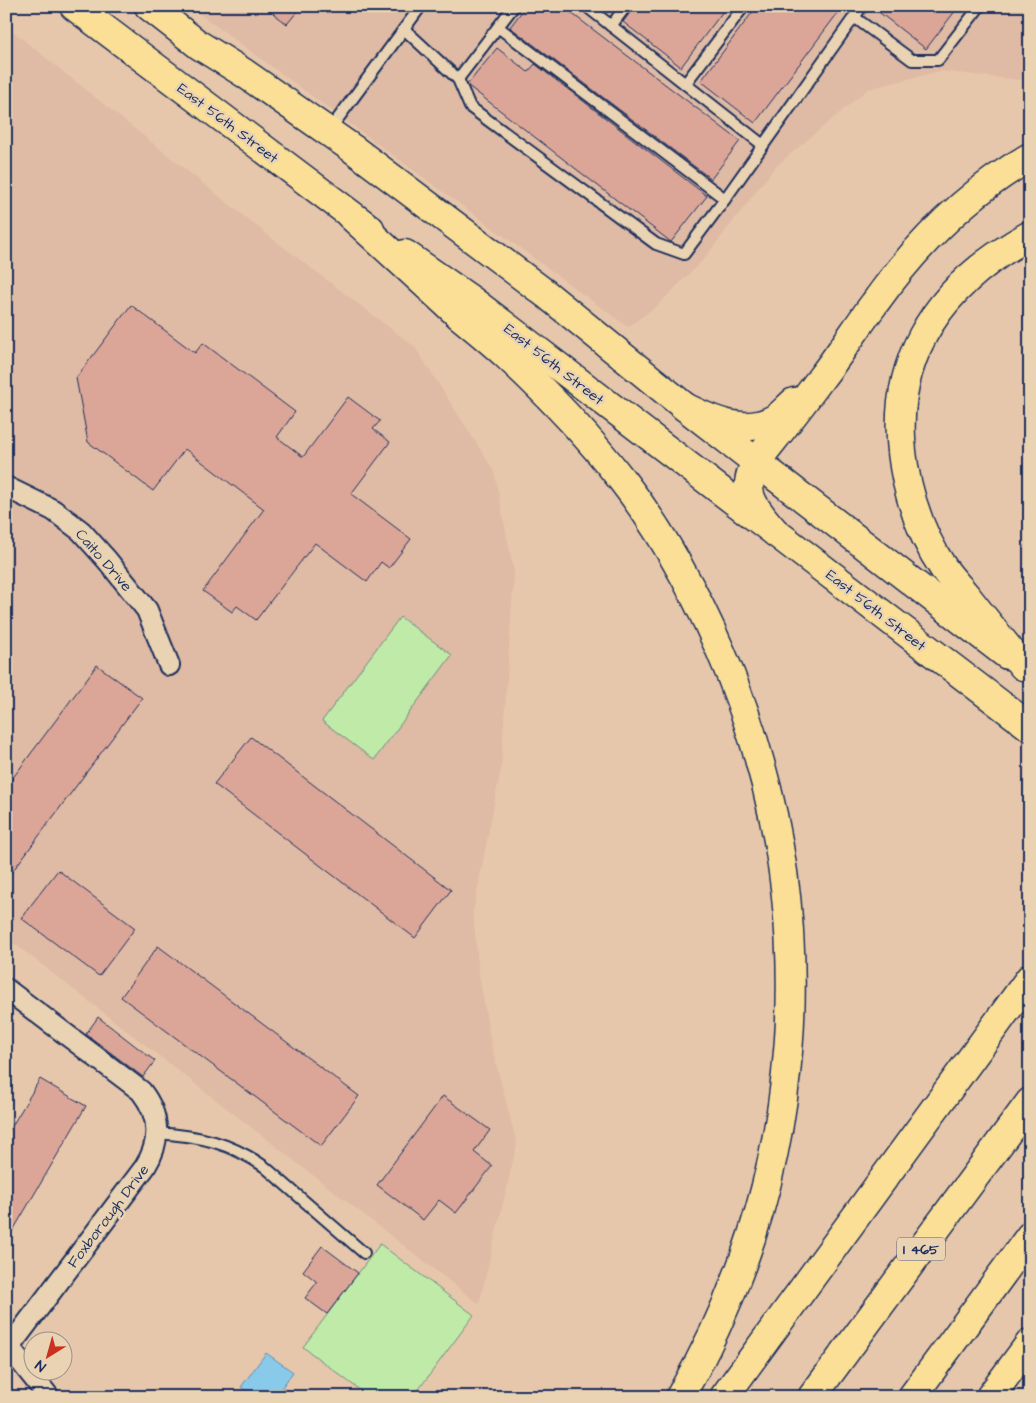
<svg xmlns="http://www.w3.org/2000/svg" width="1036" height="1403" viewBox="0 0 1036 1403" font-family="'Architects Daughter',sans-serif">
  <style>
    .built { fill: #dfbaa4 }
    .green { fill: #bfeaa7; stroke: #6d8c82 }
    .water { fill: #89caea; stroke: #5d8cb2 }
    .building { fill: #dba698; stroke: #1b2f5e }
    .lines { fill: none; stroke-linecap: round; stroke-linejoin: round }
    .lane-casing { stroke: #1b2f5e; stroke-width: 14 }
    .street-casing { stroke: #1b2f5e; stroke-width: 24 }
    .primary-casing { stroke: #1b2f5e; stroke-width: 31 }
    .highway-casing { stroke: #1b2f5e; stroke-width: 31 }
    .lane { stroke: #e9d3b2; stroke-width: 10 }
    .street { stroke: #e9d3b2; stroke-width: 20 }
    .primary { stroke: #fbdf96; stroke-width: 28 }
    .highway { stroke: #fbdf96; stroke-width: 28 }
    .labels { text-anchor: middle; stroke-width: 5; stroke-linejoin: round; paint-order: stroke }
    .shield { fill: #e9d3b2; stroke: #596077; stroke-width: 1 }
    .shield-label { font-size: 14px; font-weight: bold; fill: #1b2f5e }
    .street-label { font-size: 15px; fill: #1b2f5e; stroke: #e9d3b2 }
  </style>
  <rect width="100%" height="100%" fill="#e7c7ab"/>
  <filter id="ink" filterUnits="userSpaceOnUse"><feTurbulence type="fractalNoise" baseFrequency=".02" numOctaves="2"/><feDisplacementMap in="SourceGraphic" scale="10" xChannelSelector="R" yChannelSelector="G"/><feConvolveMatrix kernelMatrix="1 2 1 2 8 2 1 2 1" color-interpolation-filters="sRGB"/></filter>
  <g filter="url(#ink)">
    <!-- built -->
    <g class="built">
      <polygon points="189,6 1030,6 1030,78 1019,80 940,71 868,89 775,167 704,259 658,305 628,327"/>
      <polygon points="6,26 269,236 415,347 494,471 514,572 501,768 473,912 479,974 491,1044 517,1144 479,1304 6,937"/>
    </g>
    <!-- green -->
    <g class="green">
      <polygon points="400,617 452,655 374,760 322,721"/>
      <polygon points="380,1244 474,1315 413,1397 369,1397 303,1347"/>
    </g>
    <!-- water -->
    <polygon class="water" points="266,1353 293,1372 275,1397 255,1397 241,1387"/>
    <!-- building -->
    <g class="building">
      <polygon points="264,6 302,6 287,24"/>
      <polygon points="526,6 562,6 740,141 711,179 510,27"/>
      <polygon points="601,6 611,6 607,11"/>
      <polygon points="635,6 727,6 681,67 623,22"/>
      <polygon points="757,6 843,6 755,123 701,81"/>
      <polygon points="871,6 959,6 926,49"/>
      <polygon points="497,48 528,72 535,64 707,196 671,242 467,85"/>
      <polygon points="131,305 195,353 203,343 295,412 277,437 303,457 348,397 380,421 373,429 390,442 351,494 411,539 389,568 381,562 367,582 315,543 256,620 237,606 232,612 203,591 264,509 185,449 153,491 88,442 76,378"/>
      <polygon points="97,665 142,698 6,880 6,787"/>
      <polygon points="251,737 451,890 415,938 214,784"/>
      <polygon points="58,870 135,928 99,976 21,918"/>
      <polygon points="158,946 359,1096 321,1146 121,997"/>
      <polygon points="98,1017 155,1061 143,1077 86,1034"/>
      <polygon points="40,1079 86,1106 8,1239 6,1238 6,1136"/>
      <polygon points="443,1096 490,1130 474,1152 492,1166 456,1213 439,1200 423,1220 377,1185"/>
      <polygon points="322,1246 358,1273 327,1314 305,1298 317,1282 303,1271"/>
      <polygon points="284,1388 296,1397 278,1397"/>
    </g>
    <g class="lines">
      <!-- lane casing -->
      <g class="lane-casing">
        <g id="lane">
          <polyline points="586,6 763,145"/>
          <polyline points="854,17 912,60 938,60 980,6"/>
          <polyline points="611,26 626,6"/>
          <polyline points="498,27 725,199"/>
          <polyline points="404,29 458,79 470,107 656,244 684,254 725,199 862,6"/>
          <polyline points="458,79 514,6"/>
          <polyline points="685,84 744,6"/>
          <polyline points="328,132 421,6"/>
          <path d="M157,1133C200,1136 229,1142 265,1167L364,1253"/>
        </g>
      </g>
      <!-- street casing -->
      <g class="street-casing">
        <g id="street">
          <polyline points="6,487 53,510 81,531 107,560 147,610 169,665"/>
          <path d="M6,989L141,1091C160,1115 161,1142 145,1167L10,1346"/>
          <polyline points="6,1343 49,1397"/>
        </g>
      </g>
      <!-- primary casing -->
      <g class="primary-casing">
        <g id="primary">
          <polyline points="74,6 370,229"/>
          <polyline points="149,6 199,45 244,73 353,149 546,294 685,407 1007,655"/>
          <polyline points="405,254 474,302 1030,727"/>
        </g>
      </g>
      <!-- highway casing -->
      <g class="highway-casing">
        <g id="highway">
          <path d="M350,215C387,249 423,282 460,316C476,329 492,342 507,356C548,394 588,436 622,480C668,539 703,607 731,676C825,914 808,1175 680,1397"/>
          <path d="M685,407C713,421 746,436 776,418C782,414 788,407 794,402"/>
          <path d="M776,533C755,509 739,493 756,462C778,434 800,407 821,378C840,354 856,328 874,304C916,245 967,193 1030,157"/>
          <path d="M1023,666C1004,643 986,621 968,598C960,588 951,579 944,569C926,543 914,512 907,482C882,369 932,289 1030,235"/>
          <polyline points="724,1397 1030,978"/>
          <polyline points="812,1397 1030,1102"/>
          <polyline points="912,1397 1030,1236"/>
          <polyline points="990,1397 1030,1343"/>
        </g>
      </g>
      <!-- lane -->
      <use href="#lane" class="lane"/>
      <!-- street -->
      <use href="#street" class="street"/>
      <!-- primary -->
      <use href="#primary" class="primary"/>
      <!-- highway -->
      <use href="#highway" class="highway"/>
    </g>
  </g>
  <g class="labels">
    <!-- shield labels -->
    <rect class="shield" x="897" y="1237.5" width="48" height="23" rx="4"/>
    <g class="shield-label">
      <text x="921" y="1254">I 465</text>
    </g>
    <!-- street labels -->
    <g class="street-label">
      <text transform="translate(228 123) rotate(37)" y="5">East 56th Street</text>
      <text transform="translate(554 364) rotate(38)" y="5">East 56th Street</text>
      <text transform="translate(104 560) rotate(49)" y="5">Caito Drive</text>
      <text transform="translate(876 610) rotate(38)" y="5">East 56th Street</text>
      <text transform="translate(108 1216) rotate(-53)" y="5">Foxborough Drive</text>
    </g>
  </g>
  <!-- margin -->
  <rect width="1036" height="1403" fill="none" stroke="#e9d3b2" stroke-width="25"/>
  <rect x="12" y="12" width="1011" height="1378" fill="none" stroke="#1b2f5e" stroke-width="2" filter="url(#ink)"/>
  <!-- north arrow -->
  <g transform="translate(48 1356) rotate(217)"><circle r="24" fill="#e9d3b2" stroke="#979190"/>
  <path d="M0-4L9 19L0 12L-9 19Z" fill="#c8321e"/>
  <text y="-8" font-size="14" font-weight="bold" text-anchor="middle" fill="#1b2f5e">N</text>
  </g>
</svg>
